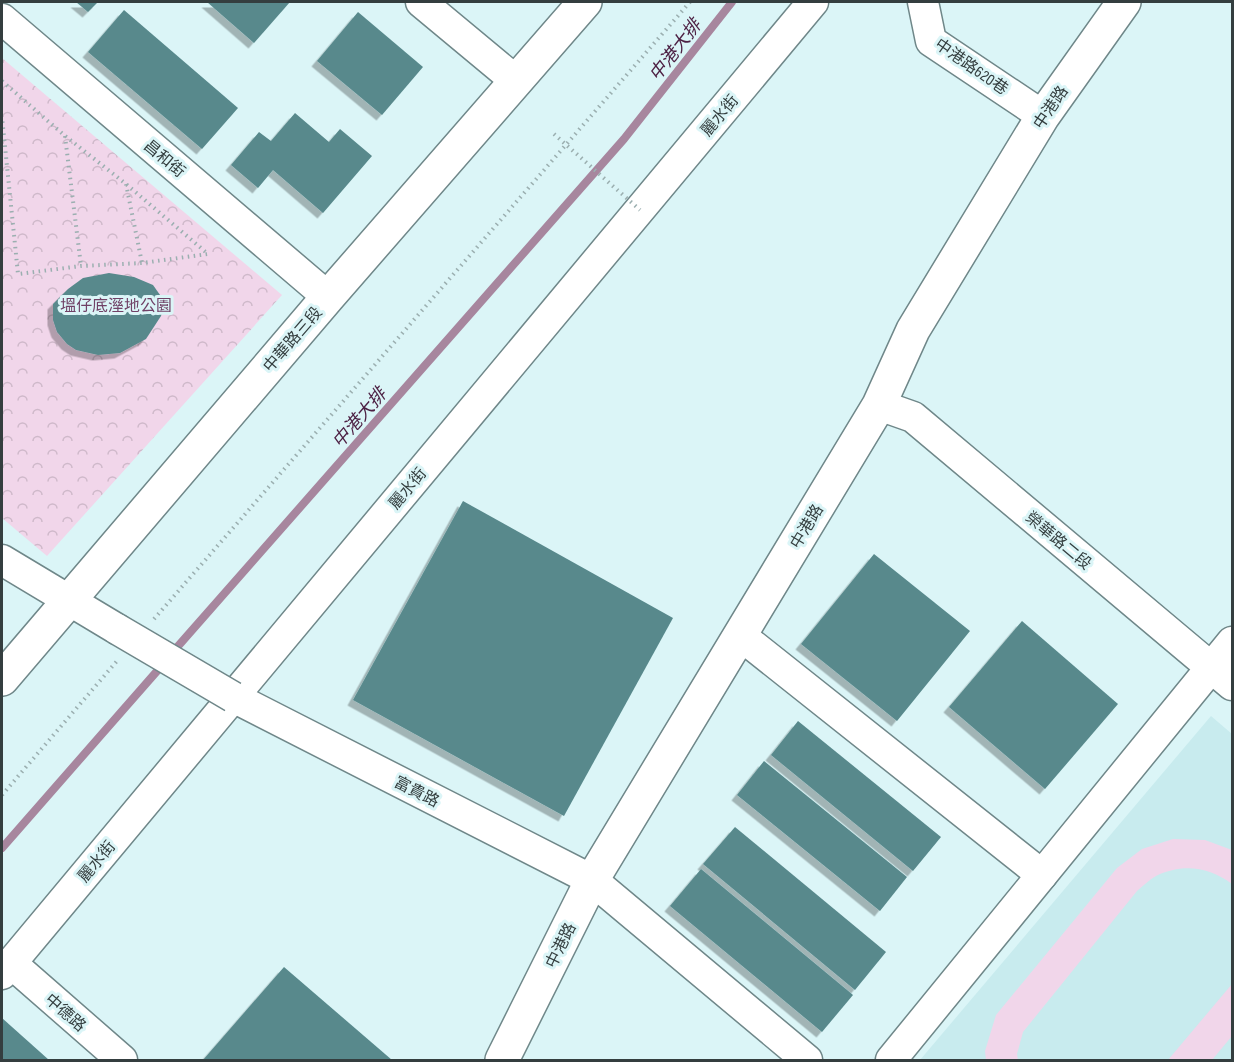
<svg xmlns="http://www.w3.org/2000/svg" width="1234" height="1062" viewBox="0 0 1234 1062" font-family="'Sofia Sans Condensed','Noto Sans TC',sans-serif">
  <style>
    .built { fill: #c8ebee }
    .grass { fill: #f1d6ea }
    .park { fill: url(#park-crowns) }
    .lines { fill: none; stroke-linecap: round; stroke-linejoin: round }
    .stream { stroke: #a7869e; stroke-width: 8 }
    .building { fill: #58898c; filter: url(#shadow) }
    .street-casing { stroke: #6f8789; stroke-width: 33 }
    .secondary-casing { stroke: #6f8789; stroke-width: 36 }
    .path { stroke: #9bafb0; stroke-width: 4; stroke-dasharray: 1.5 4.5; stroke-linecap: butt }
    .street { stroke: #fff; stroke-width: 30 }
    .secondary { stroke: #fff; stroke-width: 33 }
    .street-bridge-casing { stroke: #6f8789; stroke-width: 33; stroke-linecap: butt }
    .path-bridge { stroke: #9bafb0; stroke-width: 4; stroke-dasharray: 1.5 4.5; stroke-linecap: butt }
    .street-bridge { stroke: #fff; stroke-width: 30 }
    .labels { text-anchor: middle; stroke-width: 6; stroke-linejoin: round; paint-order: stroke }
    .street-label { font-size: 16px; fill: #343e3f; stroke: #dbf5f7 }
    .park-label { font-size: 16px; fill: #704166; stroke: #dbf5f7 }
    .water-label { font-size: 18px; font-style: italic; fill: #4d2144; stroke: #dbf5f7 }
  </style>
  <defs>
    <pattern id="park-crowns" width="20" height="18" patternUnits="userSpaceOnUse" patternTransform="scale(1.5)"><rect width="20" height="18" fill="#f1d6ea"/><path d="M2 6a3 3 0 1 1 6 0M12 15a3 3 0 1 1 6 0" fill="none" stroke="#cfb9ca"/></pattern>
    <filter id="shadow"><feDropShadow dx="-5.5" dy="5.5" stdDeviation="0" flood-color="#0004"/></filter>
  </defs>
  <rect width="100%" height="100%" fill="#dbf5f7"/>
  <!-- built -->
  <polygon class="built" points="1211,716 1232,734 1232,1060 920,1060"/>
  <!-- grass -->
  <g class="grass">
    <path d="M1173,839L1205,840L1232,850V884C1209,867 1183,863 1156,876C1149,880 1143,886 1137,891L1023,1032L1017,1054L1018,1060H986L985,1051L996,1015L1117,868L1142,849Z"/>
    <polygon points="1232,984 1232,1036 1212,1060 1168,1060"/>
  </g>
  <!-- park -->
  <polygon class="park" points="2,58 282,295 47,556 2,518"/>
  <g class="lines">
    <!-- stream -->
    <g class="stream">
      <polyline points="172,653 624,139 732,2"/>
      <polyline points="2,848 165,662"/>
    </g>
  </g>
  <!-- building -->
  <g class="building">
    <polygon points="76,2 98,2 88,12"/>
    <polygon points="207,2 290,2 254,43"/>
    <polygon points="124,10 238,108 202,149 88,52"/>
    <polygon points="358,12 423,67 382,115 317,61"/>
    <polygon points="295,113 329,142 340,129 372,156 323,213 273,170 258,188 231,165 259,132 271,141"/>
    <polygon points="109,273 134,277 153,285 165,302 161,316 146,339 120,353 98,355 76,350 67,344 57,332 53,320 53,304 68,289 83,278"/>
    <polygon points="463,501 673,618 564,816 353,700"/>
    <polygon points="874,554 970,631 897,721 801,644"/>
    <polygon points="1022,621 1118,704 1045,789 949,707"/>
    <polygon points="798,721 941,837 913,871 771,755"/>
    <polygon points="764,761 907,877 880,911 737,795"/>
    <polygon points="735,827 886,952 855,990 703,864"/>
    <polygon points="701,869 853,995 822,1032 670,906"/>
    <polygon points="284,967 392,1060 203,1060"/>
    <polygon points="2,1018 49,1060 2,1060"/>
  </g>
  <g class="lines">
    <!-- street casing -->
    <g class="street-casing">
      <g id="street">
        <polyline points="421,2 516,81"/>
        <polyline points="923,2 931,41 1043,116"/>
        <polyline points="2,19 328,297"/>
        <polyline points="879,405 913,417 1232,685"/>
        <polyline points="2,560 117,629"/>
        <polyline points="740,635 1042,875"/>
        <polyline points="233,697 592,880 807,1060"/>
        <polyline points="11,963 122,1060"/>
        <polyline points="2,974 813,2"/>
        <polyline points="891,1060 1232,642"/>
      </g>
    </g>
    <!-- secondary casing -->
    <g class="secondary-casing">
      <g id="secondary">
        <polyline points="2,679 328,297 585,2"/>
        <polyline points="502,1060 592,880 879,405 913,330 1043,116 1124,2"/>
      </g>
    </g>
    <!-- path -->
    <g class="path">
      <polyline points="2,81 64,135 126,184 208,254 142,263 81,266 18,274 2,117"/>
      <polyline points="65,136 81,266"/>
      <polyline points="126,184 142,263"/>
      <polyline points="154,619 690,2"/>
      <polyline points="2,795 117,661"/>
    </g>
    <!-- street -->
    <use href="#street" class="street"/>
    <!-- secondary -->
    <use href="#secondary" class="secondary"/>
    <!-- street-bridge casing -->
    <g class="street-bridge-casing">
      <polyline id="street-bridge" points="117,629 233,697"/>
    </g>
    <!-- path-bridge -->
    <polyline class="path-bridge" points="554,134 640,210"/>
    <!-- street-bridge -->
    <use href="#street-bridge" class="street-bridge"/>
  </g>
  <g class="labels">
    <!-- street labels -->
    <g class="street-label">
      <text transform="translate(972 66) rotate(35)" y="6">中港路620巷</text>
      <text transform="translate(1050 107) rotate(-56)" y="6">中港路</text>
      <text transform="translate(719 115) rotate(-50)" y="6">麗水街</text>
      <text transform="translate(165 158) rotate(40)" y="6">昌和街</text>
      <text transform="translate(292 339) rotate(-49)" y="6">中華路三段</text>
      <text transform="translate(407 488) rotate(-50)" y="6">麗水街</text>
      <text transform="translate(806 526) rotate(-59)" y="6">中港路</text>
      <text transform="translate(1059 540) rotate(40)" y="6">榮華路二段</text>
      <text transform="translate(417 791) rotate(27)" y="6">富貴路</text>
      <text transform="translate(96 861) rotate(-50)" y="6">麗水街</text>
      <text transform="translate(560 945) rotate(-64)" y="6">中港路</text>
      <text transform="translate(66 1012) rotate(41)" y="6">中德路</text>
    </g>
    <!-- park labels -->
    <g class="park-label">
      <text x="116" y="311">塭仔底溼地公園</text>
    </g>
    <!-- water labels -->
    <g class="water-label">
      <text transform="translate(675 50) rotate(-52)" y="6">中港大排</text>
      <text transform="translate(359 418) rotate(-49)" y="6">中港大排</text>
    </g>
  </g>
  <!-- border -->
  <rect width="1234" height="1062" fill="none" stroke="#343e3f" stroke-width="6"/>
</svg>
